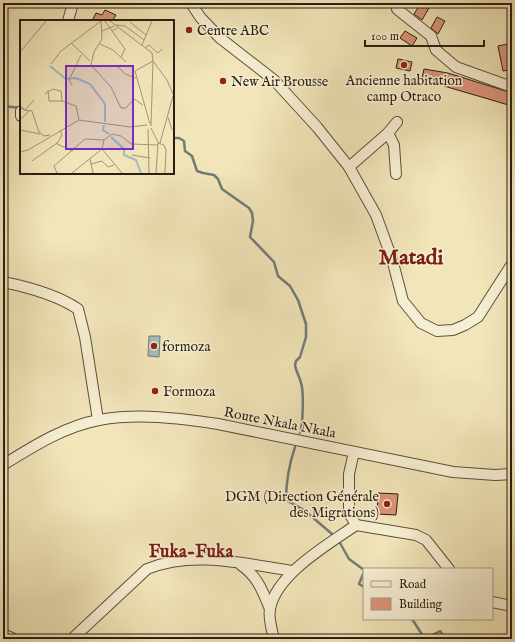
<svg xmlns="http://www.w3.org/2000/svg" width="515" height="642" viewBox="0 0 515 642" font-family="'IM FELL English',serif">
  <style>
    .water { fill: #a0bcbb; stroke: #707d77 }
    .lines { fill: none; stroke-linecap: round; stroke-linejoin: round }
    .stream { stroke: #707d77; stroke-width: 2.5 }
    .building { fill: #db957b; stroke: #291e11 }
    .minor-casing { stroke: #5b503b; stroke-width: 12 }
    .minor { stroke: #f6eed2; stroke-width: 10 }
    .poi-dot { fill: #8f2418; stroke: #f6eed2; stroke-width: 1.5 }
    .labels { text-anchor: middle; stroke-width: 3; stroke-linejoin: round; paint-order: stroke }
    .poi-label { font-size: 14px; fill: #291e11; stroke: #f6eed2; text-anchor: start }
    .street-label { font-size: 14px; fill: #291e11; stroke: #f6eed2 }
    .district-label { font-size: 18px; font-weight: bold; fill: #7a1f14; stroke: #f6eed2 }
    .town-label { font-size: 22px; font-weight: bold; fill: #7a1f14; stroke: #f6eed2 }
    .inset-river { fill: none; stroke: #a0bcbb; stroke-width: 2 }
    .inset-road { fill: none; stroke: #a19576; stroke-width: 1 }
    .view { fill: #7b2cbf; fill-opacity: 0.15; stroke: #7b2cbf; stroke-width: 2 }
    .inset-edge { fill: none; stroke: #291e11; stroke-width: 2 }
  </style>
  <rect width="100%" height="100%" fill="#f1e5b9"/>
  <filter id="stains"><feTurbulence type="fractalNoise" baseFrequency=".005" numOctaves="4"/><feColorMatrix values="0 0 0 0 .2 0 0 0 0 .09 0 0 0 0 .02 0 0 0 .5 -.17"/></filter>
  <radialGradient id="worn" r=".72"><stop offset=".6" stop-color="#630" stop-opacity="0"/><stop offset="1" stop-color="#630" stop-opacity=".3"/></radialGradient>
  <!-- water -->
  <polygon class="water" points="149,336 160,336 159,357 148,356"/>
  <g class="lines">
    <!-- stream -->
    <g class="stream">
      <polyline points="3,106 21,108"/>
      <path d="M173,138H179L184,141L185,151L192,156L197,171L203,173L214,175L218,179L222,189L249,208L252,213L253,221L250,237L274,262L278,276L290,286L298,300L306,324V337L300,357L296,361L295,365C296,372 300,377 301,383C304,391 303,426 300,433"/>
      <path d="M295,447C289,465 286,481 286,500L304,510L332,534"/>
      <polyline points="340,543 349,559 364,570"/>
      <polyline points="364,572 359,584 364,587"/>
      <polyline points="412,619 425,639"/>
      <polyline points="425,639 440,631 446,639"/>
    </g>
  </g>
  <!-- building -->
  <g class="building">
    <polygon points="421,3 429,8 422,20 414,14"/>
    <polygon points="105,10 116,15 113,20 115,21 92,21 96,13 102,15"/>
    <polygon points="437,17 445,21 438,34 431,28"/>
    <polygon points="405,31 417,38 412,46 400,38"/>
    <polygon points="512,43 512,69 503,71 498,46"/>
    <polygon points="398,59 412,62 410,71 396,68"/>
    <polygon points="424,69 448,73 512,93 512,106 444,86 445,83 422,78"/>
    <polygon points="378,493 398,494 396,515 377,514"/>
  </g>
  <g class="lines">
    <!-- minor casing -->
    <g class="minor-casing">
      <g id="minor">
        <polyline points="191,3 200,17 220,38 274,80 317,127 349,167 376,215 392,259 403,301 421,323 437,331 453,330 465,325 478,317 512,264"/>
        <polyline points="397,9 431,36 436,50 456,67 512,87"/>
        <polyline points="68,21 73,3"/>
        <polyline points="21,111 21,116"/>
        <polyline points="388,133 394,145 396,174"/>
        <polyline points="349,167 388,133 397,122"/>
        <path d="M3,282C28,287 57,295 78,309L85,337L98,420"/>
        <polyline points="354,452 349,474 349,513 356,525"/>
        <path d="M3,465C32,447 65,426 99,420C139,413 178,418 218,424L453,472L495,475L512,474"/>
        <path d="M241,565C258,577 262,590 270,609"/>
        <polyline points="492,602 512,606"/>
        <polyline points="3,634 14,639"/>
        <path d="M72,639L147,569C193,550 245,564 293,571"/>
        <path d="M274,639C272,630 268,618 270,609C276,574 329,544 356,525L416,535L426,540L449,569"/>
      </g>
    </g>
    <!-- minor -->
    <use href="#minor" class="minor"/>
  </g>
  <!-- markers -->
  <g class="poi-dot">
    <circle cx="189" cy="30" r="4"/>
    <circle cx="404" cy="65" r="4"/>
    <circle cx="223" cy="81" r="4"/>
    <circle cx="154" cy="346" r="4"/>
    <circle cx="155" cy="391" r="4"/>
    <circle cx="387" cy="504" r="4"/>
  </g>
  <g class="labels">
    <!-- poi labels -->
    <g class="poi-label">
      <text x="197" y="35">Centre ABC</text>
      <text x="404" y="85" text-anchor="middle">Ancienne habitation<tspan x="404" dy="16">camp Otraco</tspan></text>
      <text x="231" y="86">New Air Brousse</text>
      <text x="162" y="351">formoza</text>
      <text x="163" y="396">Formoza</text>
      <text x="379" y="501" text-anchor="end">DGM (Direction Générale<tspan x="379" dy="16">des Migrations)</tspan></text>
    </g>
    <!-- street labels -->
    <g class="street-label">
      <text transform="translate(280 422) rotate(11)" y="5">Route Nkala Nkala</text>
    </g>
    <!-- district labels -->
    <g class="district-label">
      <text x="191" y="557">Fuka-Fuka</text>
    </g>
    <!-- town labels -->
    <g class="town-label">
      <text x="411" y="264">Matadi</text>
    </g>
  </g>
  <!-- overview -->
  <g transform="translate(20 20)">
    <rect width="154" height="154" fill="#f1e5b9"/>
    <path class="inset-river" d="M30,46L46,59L56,58L70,64L85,84V102M84,105L83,110L89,114M91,117L104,129V135L116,140L121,153"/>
    <path class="inset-road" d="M81,1L82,19L74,32L71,45L91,67L101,88H106L114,79L123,85M85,1L92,11L97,8M90,1L132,33L133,41L147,60L154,76M110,2L126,15M96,5L105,6L124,20M82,11L94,6M92,11L105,29L101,37M51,23L70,41M80,24L93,30L106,42M122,25L132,1M125,28L129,25L138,33L142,29M0,32L26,1M31,44L41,31L81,1M98,47L105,54L116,58M52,65L49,60L61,35M28,70L29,81H42M25,74L33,69L41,71L42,81L56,86L59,100M0,85L5,90L12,91L19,112L24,116L30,115M0,88L5,90L14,80M148,97L152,110M0,100L9,91M130,104L115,51L133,41L131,106M131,108L138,122L136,153M128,109L129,153M0,110L20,114M40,110L42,115L37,124L53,131M138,123L144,125L146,130L145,153M140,123L153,76M0,132L8,130L59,100L110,107L127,105M112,135L130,138M70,139L73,153M12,141L37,123M71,144L82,141L88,147L94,145M37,153L34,146L65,119L84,120M52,153L82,129M102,153L82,129L84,120L92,114L101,116L111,124L138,125"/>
    <path class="view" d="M46,46H113V129H46Z"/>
    <rect width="154" height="154" class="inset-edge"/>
  </g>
  <!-- margin -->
  <rect width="515" height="642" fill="none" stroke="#f1e5b9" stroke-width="16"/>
  <rect x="4" y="4" width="507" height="634" fill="none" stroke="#291e11" stroke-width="2"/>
  <rect x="8" y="8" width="499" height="626" fill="none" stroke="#291e11"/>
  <!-- legend -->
  <rect x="363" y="568" width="130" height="52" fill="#f6eed2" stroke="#a49b85"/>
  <rect x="371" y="581" width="20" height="6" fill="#f6eed2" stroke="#a49b85"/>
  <text x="399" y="588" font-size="12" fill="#291e11">Road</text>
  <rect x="371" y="598" width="20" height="12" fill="#db957b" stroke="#a49b85"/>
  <text x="399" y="608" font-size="12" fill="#291e11">Building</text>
  <!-- scale -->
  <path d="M365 40v6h119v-6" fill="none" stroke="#291e11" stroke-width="2"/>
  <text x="371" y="40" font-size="12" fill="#291e11" stroke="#f6eed2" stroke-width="3" paint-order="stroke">100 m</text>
  <rect width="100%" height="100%" filter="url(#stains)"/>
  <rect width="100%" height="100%" fill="url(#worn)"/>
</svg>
